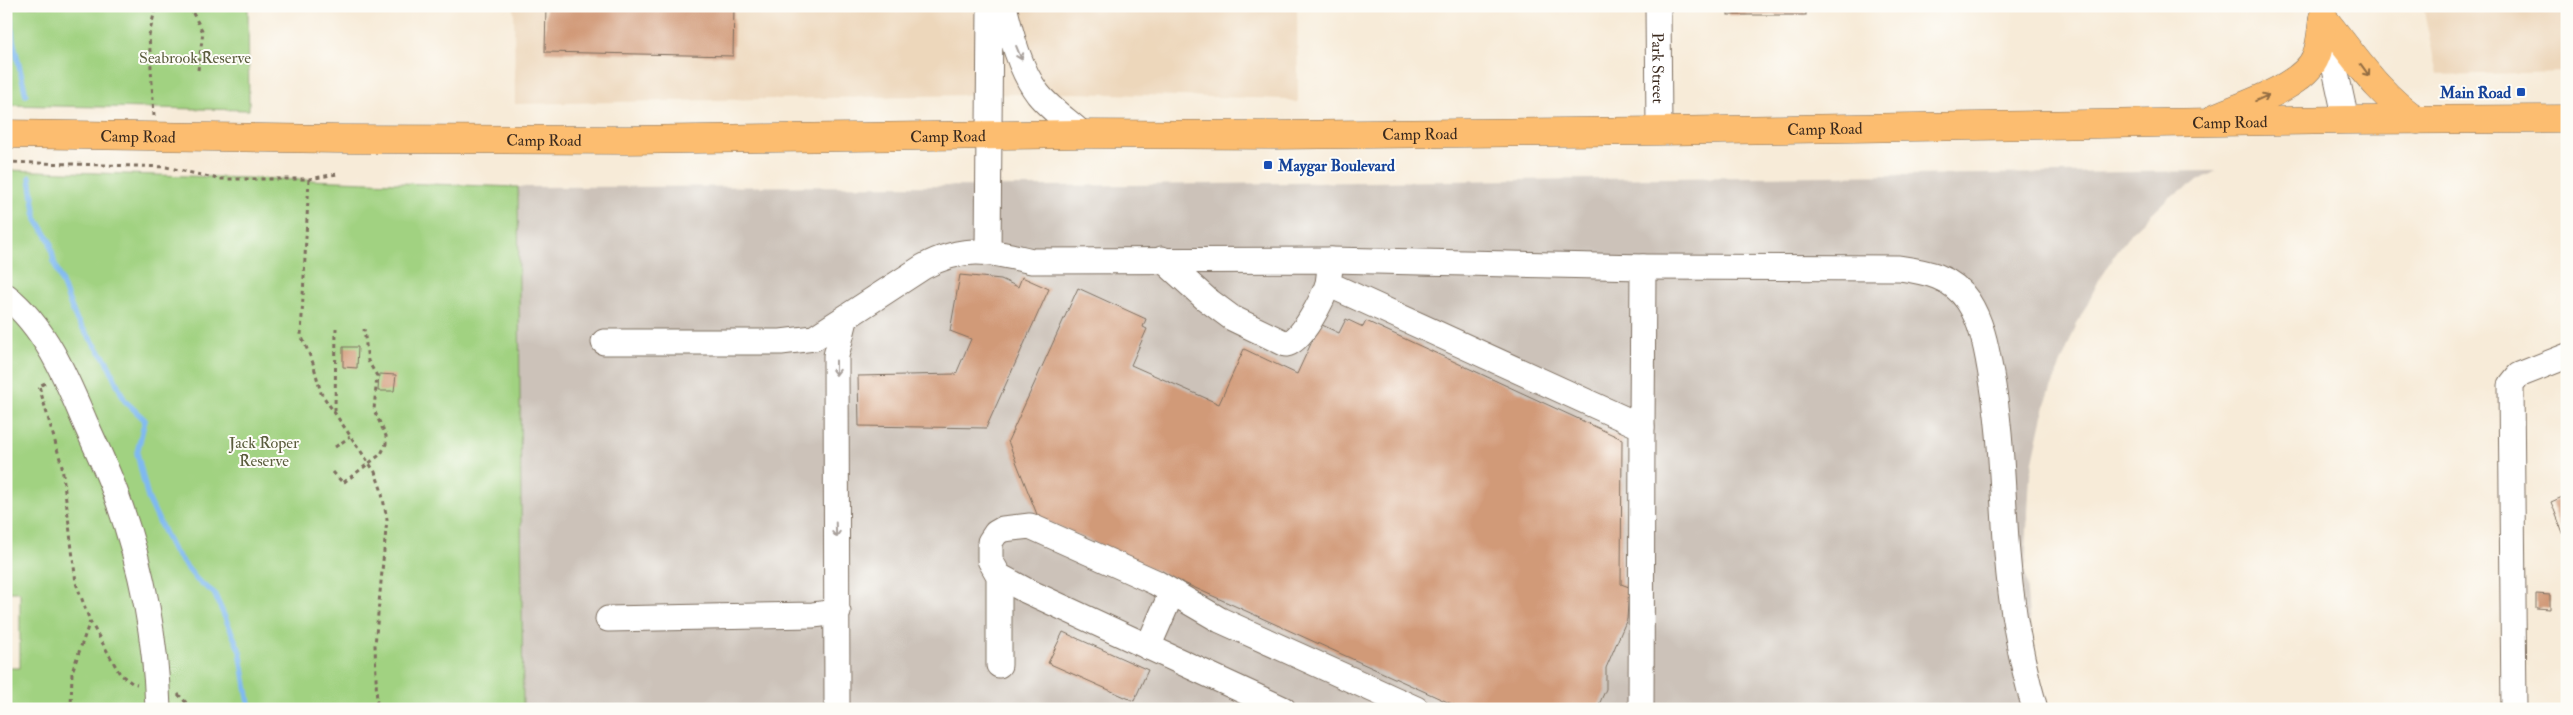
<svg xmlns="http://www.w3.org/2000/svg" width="2573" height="715" viewBox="0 0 2573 715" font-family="'IM FELL Double Pica',serif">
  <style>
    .built { fill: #edd7bb }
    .industrial { fill: #ccc2b9 }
    .green { fill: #a1d281; stroke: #6e7e50 }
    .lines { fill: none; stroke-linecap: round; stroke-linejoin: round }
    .stream { stroke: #7fb9f0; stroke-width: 5.5 }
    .building { fill: #d19a78 }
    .minor-casing { stroke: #7d6e5f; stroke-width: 27 }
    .major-casing { stroke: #7d6e5f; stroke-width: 29 }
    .path { stroke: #7d6e5f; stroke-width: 3; stroke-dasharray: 4 4; stroke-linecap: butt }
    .minor { stroke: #fff; stroke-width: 25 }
    .major { stroke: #fcbd6f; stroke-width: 28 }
    .oneway { stroke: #a79f9a }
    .oneway2 { stroke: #926c42 }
    .transit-dot { fill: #1a4fb4; stroke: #fdfcf7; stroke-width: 2 }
    .labels { text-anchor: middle; stroke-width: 4; stroke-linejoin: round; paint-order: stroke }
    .park-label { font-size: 16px; fill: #5a5c3c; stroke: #fdfcf7 }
    .street-label { font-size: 16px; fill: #3b2a1e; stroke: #fdfcf7 }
    .transit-label { font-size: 16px; font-weight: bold; fill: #164399; stroke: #fdfcf7; text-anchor: end }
  </style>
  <rect width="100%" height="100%" fill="#fdfcf7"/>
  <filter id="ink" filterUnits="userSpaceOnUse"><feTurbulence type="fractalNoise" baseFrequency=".02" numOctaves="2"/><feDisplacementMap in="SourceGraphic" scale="10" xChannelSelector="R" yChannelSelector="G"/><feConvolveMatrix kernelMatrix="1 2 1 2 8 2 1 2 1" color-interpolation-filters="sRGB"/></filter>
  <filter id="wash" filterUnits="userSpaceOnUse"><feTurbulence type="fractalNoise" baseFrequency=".0096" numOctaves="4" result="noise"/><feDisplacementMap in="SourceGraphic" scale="20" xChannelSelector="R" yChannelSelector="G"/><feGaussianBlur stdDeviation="1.12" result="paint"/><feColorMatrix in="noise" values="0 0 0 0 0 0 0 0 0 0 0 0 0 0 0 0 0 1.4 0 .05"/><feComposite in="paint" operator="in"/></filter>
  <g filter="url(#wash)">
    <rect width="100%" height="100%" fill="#f7ebd8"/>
    <!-- built -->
    <g class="built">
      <polygon points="514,6 1297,6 1298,103 1286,99 1073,93 515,104"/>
      <polygon points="2423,6 2567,6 2567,72 2437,75"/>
    </g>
    <!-- industrial -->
    <polygon class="industrial" points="2216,171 2169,197 2132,232 2115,254 2100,278 2076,326 2046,401 2030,475 2025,567 2030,630 2047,709 523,709 518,187 1055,186"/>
    <!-- green -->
    <g class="green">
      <polygon points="6,6 248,6 249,110 6,105"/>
      <polygon points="6,170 518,187 523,709 6,709 6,668 20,668 20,592 6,592"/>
    </g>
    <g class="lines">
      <!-- stream -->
      <g class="stream">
        <polyline points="9,6 13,40 26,95"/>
        <polyline points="30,177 36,218 50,241 54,262 76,319 106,360 125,401 145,420 137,453 148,498 172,549 197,580 214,593 240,651 250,709"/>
      </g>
    </g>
    <g id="blocks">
      <!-- building -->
      <g class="building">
        <polygon points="546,6 734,6 733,56 545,52"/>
        <rect x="1728" y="6" width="78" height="9"/>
        <polygon points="960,275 1001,279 1018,287 1022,277 1049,289 986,428 859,426 858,376 956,374 971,339 950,331"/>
        <polygon points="1078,288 1146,319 1143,327 1147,329 1131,365 1219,404 1244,349 1297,374 1320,324 1339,333 1346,319 1363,327 1366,321 1622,439 1621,584 1629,587 1627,619 1606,668 1606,689 1597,709 1463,709 1038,517 1008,441"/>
        <polygon points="343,347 358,347 357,368 343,367"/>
        <polygon points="379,374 396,375 394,391 378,391"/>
        <polygon points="2567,495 2567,543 2551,502"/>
        <polygon points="2536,594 2550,595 2550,609 2536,608"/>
        <polygon points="1063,632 1148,670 1134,701 1048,663"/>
      </g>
    </g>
  </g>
  <g filter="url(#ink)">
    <use href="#blocks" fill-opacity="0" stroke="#7d6e5f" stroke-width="1"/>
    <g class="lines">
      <!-- minor casing -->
      <g class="minor-casing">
        <g id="minor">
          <path d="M1004,6C1011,35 1020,70 1038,94C1050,109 1068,121 1082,134"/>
          <path id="s1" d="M1658,6L1659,131"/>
          <polyline points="2324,18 2346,120"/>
          <polyline points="988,251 990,6"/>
          <path d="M1162,259L1205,298L1232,318L1286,344C1302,342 1323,298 1328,284"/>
          <polyline points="1331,260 1643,267 1642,427"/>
          <path d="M1643,267L1899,268C1927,272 1951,276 1968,301C1981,321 1986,345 1990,369C2002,430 2002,491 2007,553C2011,606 2020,657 2035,709"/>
          <path d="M6,296C45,327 65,375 84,420C95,445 108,471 117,497C141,564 156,638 158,709"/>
          <path d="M604,342H781L814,338L923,267C963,245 990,251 1032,261L1331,260L1328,284L1642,427L1641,709"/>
          <polyline points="999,576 1025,590 1283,709"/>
          <polyline points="608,619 813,615 838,612"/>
          <polyline points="1148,647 1172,592"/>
          <polyline points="999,665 999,576 990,560 990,542 996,533 1003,529 1030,526 1155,582 1220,620 1416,709"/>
          <polyline points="837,709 836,356 845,320"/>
          <polyline points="2514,709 2511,385 2519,375 2567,356"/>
        </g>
      </g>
      <!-- major casing -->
      <g class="major-casing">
        <g id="major">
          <path d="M2323,18C2353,54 2378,95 2417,120"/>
          <path d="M2216,117C2244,105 2305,86 2316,56C2321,44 2321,30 2323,18"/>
          <path id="s2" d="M6,134L338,139L626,140L1082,134L1274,135L1659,131L2346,120L2567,119"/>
        </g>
      </g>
      <!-- path -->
      <g class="path">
        <polyline points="189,6 203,32 198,70"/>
        <polyline points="154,116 149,35 156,6"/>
        <polyline points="6,162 166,167 218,179 309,179 337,174"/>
        <polyline points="309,179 301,335 313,363 321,393 375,472 381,489 387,519 375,645 377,709"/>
        <polyline points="45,383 39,386 62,466 76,583 90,621 120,674 132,683 137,684"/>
        <polyline points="335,411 336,328"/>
        <polyline points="335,447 350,437"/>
        <polyline points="333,472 343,483 381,454 386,444 386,436 374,410 377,376 368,361 364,329"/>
        <polyline points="178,694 192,709"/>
        <polyline points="71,709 72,672 90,621"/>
      </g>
      <!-- minor -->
      <use href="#minor" class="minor"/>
      <!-- major -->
      <use href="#major" class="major"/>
    </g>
    <!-- one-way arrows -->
    <defs><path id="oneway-shaft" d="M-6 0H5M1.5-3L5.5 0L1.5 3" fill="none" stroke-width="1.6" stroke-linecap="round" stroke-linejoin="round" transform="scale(1.25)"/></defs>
    <g class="oneway">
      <use href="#oneway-shaft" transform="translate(1019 53) rotate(68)"/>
      <use href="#oneway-shaft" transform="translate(836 368) rotate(90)"/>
      <use href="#oneway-shaft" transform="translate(836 530) rotate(88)"/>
    </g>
    <g class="oneway2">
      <use href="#oneway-shaft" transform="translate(2365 70) rotate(54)"/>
      <use href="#oneway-shaft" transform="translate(2262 98) rotate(-24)"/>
    </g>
  </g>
  <!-- markers -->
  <g class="transit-dot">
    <rect x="2516" y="87" width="10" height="10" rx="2.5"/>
    <rect x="1263" y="160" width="10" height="10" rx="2.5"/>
  </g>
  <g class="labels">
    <!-- park labels -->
    <g class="park-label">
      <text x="195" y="63">Seabrook Reserve</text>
      <text x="264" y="448">Jack Roper<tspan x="264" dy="18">Reserve</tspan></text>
    </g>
    <!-- street labels -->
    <g class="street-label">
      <text dy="6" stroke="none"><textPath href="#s1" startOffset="62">Park Street</textPath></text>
      <text dy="6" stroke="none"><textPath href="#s2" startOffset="2224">Camp Road</textPath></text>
      <text dy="6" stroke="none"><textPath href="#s2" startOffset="1819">Camp Road</textPath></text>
      <text dy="6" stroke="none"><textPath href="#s2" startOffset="1414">Camp Road</textPath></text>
      <text dy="6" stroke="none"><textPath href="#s2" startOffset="132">Camp Road</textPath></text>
      <text dy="6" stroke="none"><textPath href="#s2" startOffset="942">Camp Road</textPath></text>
      <text dy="6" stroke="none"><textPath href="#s2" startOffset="538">Camp Road</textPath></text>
    </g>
    <!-- transit labels -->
    <g class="transit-label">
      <text x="2511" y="98">Main Road</text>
      <text x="1278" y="171" text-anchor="start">Maygar Boulevard</text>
    </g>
  </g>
  <!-- margin -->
  <rect width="2573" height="715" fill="none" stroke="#fdfcf7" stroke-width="25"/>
</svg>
